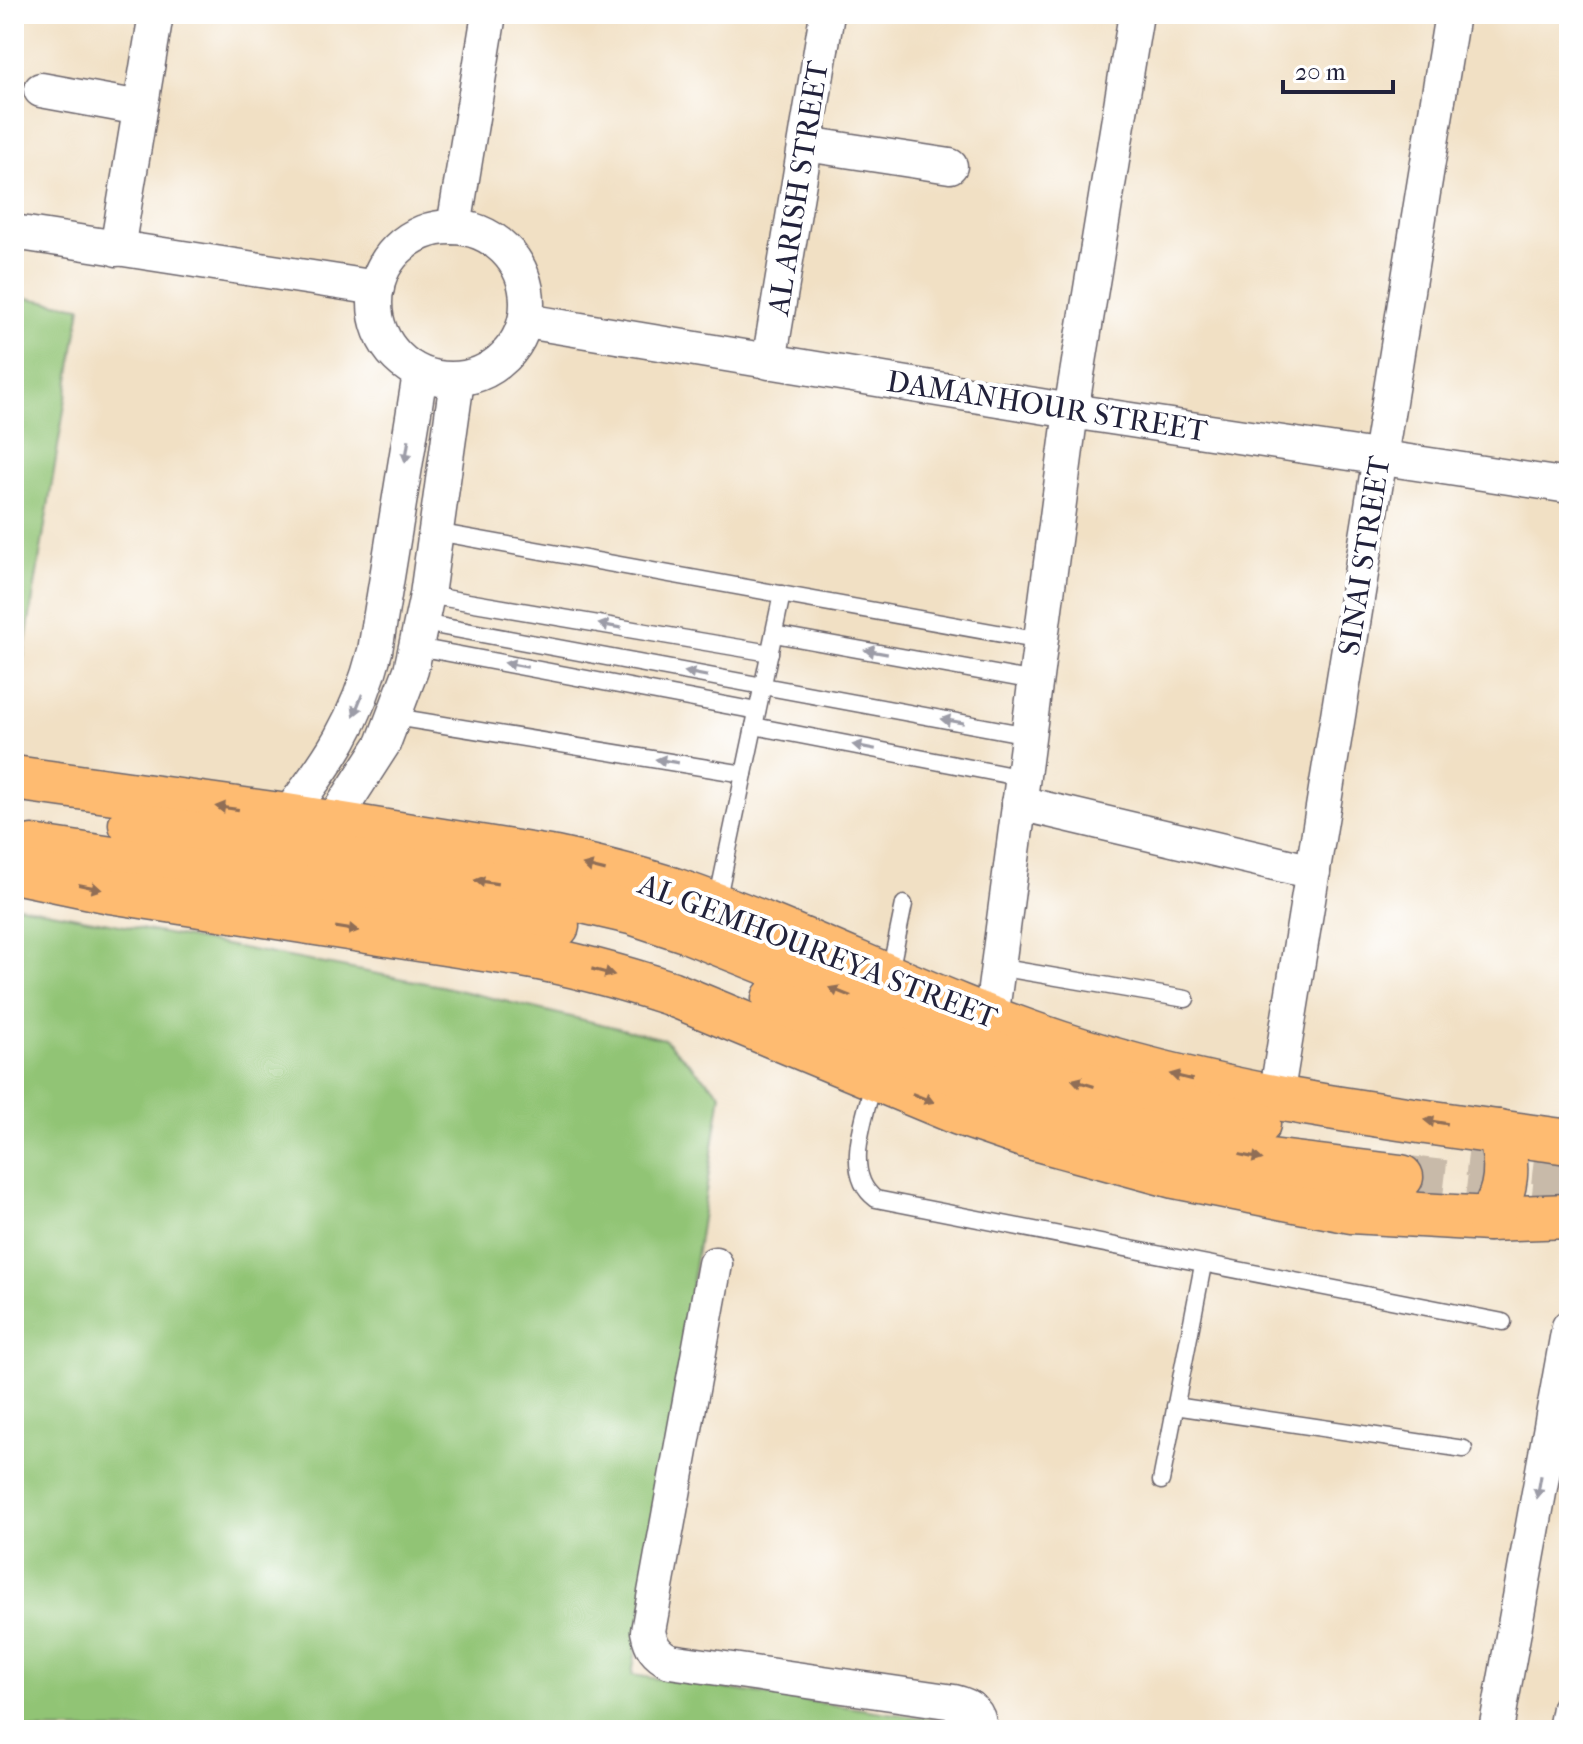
<svg xmlns="http://www.w3.org/2000/svg" width="1583" height="1744" viewBox="0 0 1583 1744" font-family="'IM FELL French Canon',serif">
  <style>
    .green { fill: #91c475; stroke: #5a7358; stroke-width: 2 }
    .lines { fill: none; stroke-linecap: round; stroke-linejoin: round }
    .highway-tunnel { stroke: #c8baa9; stroke-width: 44; stroke-dasharray: 44 22; stroke-linecap: butt }
    .lane-casing { stroke: #6a646b; stroke-width: 19 }
    .street-casing { stroke: #6a646b; stroke-width: 37 }
    .highway-casing { stroke: #6a646b; stroke-width: 47 }
    .lane { stroke: #fff; stroke-width: 16 }
    .street { stroke: #fff; stroke-width: 34 }
    .highway { stroke: #febb71; stroke-width: 44 }
    .oneway { fill: #9c9ca7 }
    .oneway2 { fill: #906e56 }
    .labels { text-anchor: middle; stroke-width: 8; stroke-linejoin: round; paint-order: stroke }
    .street-label { font-size: 30px; fill: #22223b; stroke: #fff }
  </style>
  <rect width="100%" height="100%" fill="#fff"/>
  <filter id="ink" filterUnits="userSpaceOnUse"><feTurbulence type="fractalNoise" baseFrequency=".0125" numOctaves="2"/><feDisplacementMap in="SourceGraphic" scale="16" xChannelSelector="R" yChannelSelector="G"/><feConvolveMatrix kernelMatrix="1 2 1 2 8 2 1 2 1" color-interpolation-filters="sRGB"/></filter>
  <filter id="wash" filterUnits="userSpaceOnUse"><feTurbulence type="fractalNoise" baseFrequency=".006" numOctaves="4" result="noise"/><feDisplacementMap in="SourceGraphic" scale="32" xChannelSelector="R" yChannelSelector="G"/><feGaussianBlur stdDeviation="1.8" result="paint"/><feColorMatrix in="noise" values="0 0 0 0 0 0 0 0 0 0 0 0 0 0 0 0 0 1.4 0 .05"/><feComposite in="paint" operator="in"/></filter>
  <g filter="url(#wash)">
    <rect width="100%" height="100%" fill="#f1e0c4"/>
    <!-- green -->
    <g class="green">
      <polygon points="14,296 81,307 18,689 14,688"/>
      <polygon points="14,905 441,986 664,1039 721,1094 632,1675 971,1725 970,1730 14,1730"/>
    </g>
  </g>
  <g filter="url(#ink)">
    <g class="lines">
      <!-- highway-tunnel -->
      <g class="highway-tunnel">
        <polyline points="1468,1154 1569,1165"/>
        <polyline points="1401,1177 1569,1197"/>
      </g>
      <!-- lane casing -->
      <g class="lane-casing">
        <g id="lane">
          <polyline points="436,532 1041,641"/>
          <polyline points="427,595 770,653"/>
          <polyline points="423,623 1028,735"/>
          <polyline points="774,634 1035,681"/>
          <polyline points="417,647 757,711"/>
          <polyline points="395,717 744,774"/>
          <polyline points="754,726 1023,778"/>
          <polyline points="717,902 782,594"/>
          <polyline points="998,967 1186,999"/>
          <polyline points="889,977 904,904"/>
          <path d="M874,1080C866,1115 841,1174 876,1199L1503,1322"/>
          <polyline points="1175,1406 1464,1449"/>
          <polyline points="1161,1481 1203,1265"/>
        </g>
      </g>
      <!-- street casing -->
      <g class="street-casing">
        <g id="street">
          <polyline points="41,90 140,108"/>
          <polyline points="806,144 950,166"/>
          <circle cx="451" cy="303" r="76"/>
          <polyline points="454,227 489,14"/>
          <polyline points="14,232 377,288"/>
          <polyline points="117,249 156,14"/>
          <polyline points="526,321 1071,411 1569,486"/>
          <polyline points="769,362 827,14"/>
          <polyline points="1019,803 1313,872"/>
          <path d="M287,816C330,760 357,721 375,651L420,374"/>
          <polyline points="332,823 383,744 411,670 427,595 457,380"/>
          <polyline points="991,1019 1071,411 1136,14"/>
          <polyline points="1276,1097 1452,14"/>
          <path d="M715,1264L648,1631C651,1647 656,1654 670,1661L954,1702C971,1706 979,1712 980,1730"/>
          <polyline points="1496,1730 1569,1327"/>
          <polyline points="1565,1730 1569,1708"/>
        </g>
      </g>
      <!-- highway casing -->
      <g class="highway-casing">
        <g id="highway">
          <path d="M14,778L287,816L555,859C596,868 637,878 677,891C807,936 929,1000 1059,1043C1224,1098 1398,1118 1569,1142"/>
          <polyline points="131,824 544,892 631,912 688,931 981,1049 1049,1073 1122,1095 1258,1124"/>
          <polyline points="32,847 557,926"/>
          <path d="M14,871L110,891L523,955C574,964 621,977 670,993L959,1113L1023,1135L1174,1176L1351,1211L1489,1219L1569,1216"/>
          <polyline points="774,999 971,1079 1112,1125 1262,1160 1401,1177"/>
          <path d="M1489,1219C1508,1191 1509,1164 1499,1132"/>
        </g>
      </g>
      <!-- lane -->
      <use href="#lane" class="lane"/>
      <!-- street -->
      <use href="#street" class="street"/>
      <!-- highway -->
      <use href="#highway" class="highway"/>
    </g>
    <!-- one-way arrows -->
    <defs><path id="oneway-solid" d="M-6-.8H1V-3.2L6.5 0L1 3.2V.8H-6Z" transform="scale(2)"/></defs>
    <g class="oneway">
      <use href="#oneway-solid" transform="translate(407 451) rotate(99)"/>
      <use href="#oneway-solid" transform="translate(610 626) rotate(-170)"/>
      <use href="#oneway-solid" transform="translate(876 652) rotate(-170)"/>
      <use href="#oneway-solid" transform="translate(516 665) rotate(-169)"/>
      <use href="#oneway-solid" transform="translate(696 674) rotate(-169)"/>
      <use href="#oneway-solid" transform="translate(358 705) rotate(112)"/>
      <use href="#oneway-solid" transform="translate(952 721) rotate(-170)"/>
      <use href="#oneway-solid" transform="translate(864 747) rotate(-169)"/>
      <use href="#oneway-solid" transform="translate(667 761) rotate(-171)"/>
      <use href="#oneway-solid" transform="translate(1539 1487) rotate(100)"/>
    </g>
    <g class="oneway2">
      <use href="#oneway-solid" transform="translate(227 808) rotate(-172)"/>
      <use href="#oneway-solid" transform="translate(594 868) rotate(-166)"/>
      <use href="#oneway-solid" transform="translate(486 882) rotate(-171)"/>
      <use href="#oneway-solid" transform="translate(90 887) rotate(12)"/>
      <use href="#oneway-solid" transform="translate(347 929) rotate(9)"/>
      <use href="#oneway-solid" transform="translate(603 972) rotate(15)"/>
      <use href="#oneway-solid" transform="translate(840 992) rotate(-158)"/>
      <use href="#oneway-solid" transform="translate(1181 1077) rotate(-166)"/>
      <use href="#oneway-solid" transform="translate(1083 1083) rotate(-163)"/>
      <use href="#oneway-solid" transform="translate(923 1098) rotate(22)"/>
      <use href="#oneway-solid" transform="translate(1436 1122) rotate(-171)"/>
      <use href="#oneway-solid" transform="translate(1251 1157) rotate(12)"/>
    </g>
  </g>
  <g class="labels">
    <!-- street labels -->
    <g class="street-label">
      <text transform="translate(798 188) rotate(-81)" y="10">AL ARISH STREET</text>
      <text transform="translate(1047 406) rotate(9)" y="10">DAMANHOUR STREET</text>
      <text transform="translate(1364 556) rotate(-81)" y="10">SINAI STREET</text>
      <text transform="translate(818 951) rotate(21)" y="10">AL GEMHOUREYA STREET</text>
    </g>
  </g>
  <!-- margin -->
  <rect width="1583" height="1744" fill="none" stroke="#fff" stroke-width="48"/>
  <!-- scale -->
  <path d="M1283 80v12h110v-12" fill="none" stroke="#22223b" stroke-width="4"/>
  <text x="1295" y="80" font-size="24" fill="#22223b" stroke="#ffffff" stroke-width="6" paint-order="stroke">20 m</text>
</svg>
